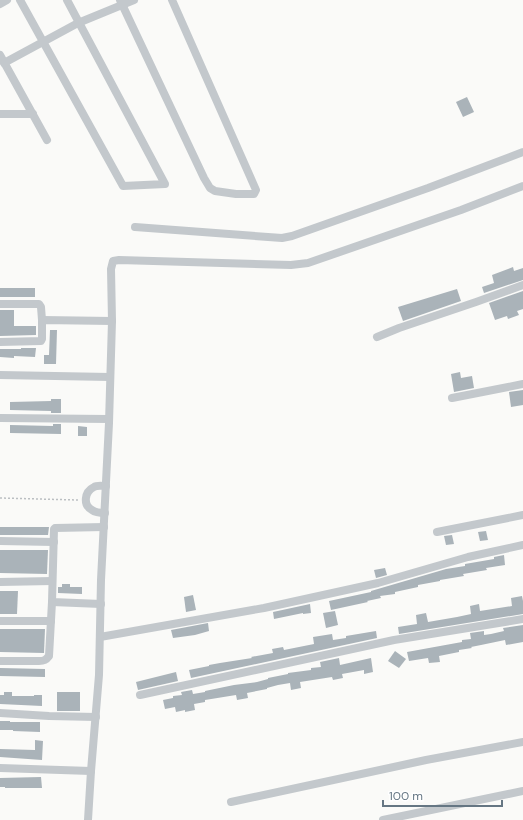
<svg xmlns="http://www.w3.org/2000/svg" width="523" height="820" viewBox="0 0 523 820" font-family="'DM Sans',sans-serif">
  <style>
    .building { fill: #aab3b9 }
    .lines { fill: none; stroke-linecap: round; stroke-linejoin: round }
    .path { stroke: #bbbfc2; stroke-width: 1.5; stroke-dasharray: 2 2; stroke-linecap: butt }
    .street { stroke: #c3c8cc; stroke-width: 8 }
  </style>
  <rect width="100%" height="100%" fill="#fafaf8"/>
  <!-- building -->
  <g class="building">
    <polygon points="467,97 474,112 463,117 456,102"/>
    <polygon points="513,267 514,271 523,268 523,280 484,293 482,287 494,283 492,275"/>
    <rect x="0" y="288" width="35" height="9"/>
    <polygon points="457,289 461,301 403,321 398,307"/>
    <polygon points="523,291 523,309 517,311 519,315 508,319 507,316 495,320 489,303"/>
    <polygon points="0,310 14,310 14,326 36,326 36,335 0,336"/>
    <polygon points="50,330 57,330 56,364 44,364 44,355 49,355"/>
    <polygon points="21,348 36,348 35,357 14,356 14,358 0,357 0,349 21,349"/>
    <polygon points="460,372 461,378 472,376 474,388 454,392 451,374"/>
    <polygon points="523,390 523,405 511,407 509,392"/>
    <polygon points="51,399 61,399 61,413 51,413 51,411 10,410 10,402 51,401"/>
    <polygon points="53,424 61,424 61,434 10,433 10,425 53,426"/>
    <polygon points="78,426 87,427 87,436 78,436"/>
    <polygon points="0,527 49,527 48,535 0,535"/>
    <polygon points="486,531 488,540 480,541 478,532"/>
    <polygon points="452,535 454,544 446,545 444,536"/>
    <polygon points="0,550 48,550 47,574 0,573"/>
    <polygon points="504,555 505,565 486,568 487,570 463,574 464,576 440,580 440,581 418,585 418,587 395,592 395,594 380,596 381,598 367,601 368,602 331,610 329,601 371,592 371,591 446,569 465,566 465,564 494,559 494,557"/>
    <polygon points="385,568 387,575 376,578 374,570"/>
    <polygon points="62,584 70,584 70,587 82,587 82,594 58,593 58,587 62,587"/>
    <polygon points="0,591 18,591 17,614 0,614"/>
    <polygon points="193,595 196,610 186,612 184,597"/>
    <polygon points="522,596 523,601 523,614 399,634 398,627 417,624 416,615 426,613 428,622 457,617 471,614 470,606 479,604 480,611 512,606 511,598"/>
    <polygon points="310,604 311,613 303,614 303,613 274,619 273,612"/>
    <polygon points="335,611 338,625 326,628 323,613"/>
    <polygon points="208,623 209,631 195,635 173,638 171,630"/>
    <polygon points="523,625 523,642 506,645 505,640 481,645 471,647 472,648 459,650 459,652 439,656 440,662 429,663 428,658 409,661 407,652 462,642 462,640 471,639 470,633 484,631 484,635 491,634 504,631 503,628"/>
    <polygon points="0,629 45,629 44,653 0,652"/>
    <polygon points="376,631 377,638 191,678 189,670 209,666 209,665 220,663 252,658 251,657 273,653 272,649 283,647 284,650 314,644 313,637 332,634 333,640 346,638 346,636"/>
    <polygon points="395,651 406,659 399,668 388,661"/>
    <polygon points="339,658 340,665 371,658 373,672 364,674 364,670 342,674 343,678 333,680 332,677 300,682 301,688 291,690 290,683 278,685 267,688 267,689 247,693 248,698 237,700 236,695 205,700 205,702 194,704 195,710 185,712 185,710 176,712 175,707 165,709 163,700 173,698 173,696 182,695 181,692 192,690 193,694 205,692 205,691 234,685 257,682 268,679 268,678 288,674 288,673 311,670 311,668 321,667 320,662"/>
    <polygon points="0,668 45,669 45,677 0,676"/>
    <polygon points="176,672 178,681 138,690 136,682"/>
    <polygon points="4,692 12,692 12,696 34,696 34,695 42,695 42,706 0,704 0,695 4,695"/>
    <rect x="57" y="692" width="23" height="19"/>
    <polygon points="0,721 10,721 10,722 40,722 40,732 13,731 13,730 0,730"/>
    <polygon points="35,740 43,741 42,760 0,757 0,749 35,750"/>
    <polygon points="41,777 42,788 5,788 5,787 0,787 0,778"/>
  </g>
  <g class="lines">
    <!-- path -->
    <polyline class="path" points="0,498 78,500"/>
    <!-- street -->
    <g class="street">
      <polyline points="20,0 123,186 165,184 67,0"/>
      <polyline points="120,0 204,178 210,188 215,191 236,194 254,194 256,190 172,0"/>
      <polyline points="0,4 7,0"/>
      <polyline points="0,55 47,140"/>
      <polyline points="4,63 78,23 134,0"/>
      <polyline points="0,114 33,114"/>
      <polyline points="135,227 282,238 292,236 428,188 523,152"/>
      <polyline points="0,304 39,304 41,307 42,320"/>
      <polyline points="377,337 399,328 476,302 523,285"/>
      <polyline points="0,342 41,341 42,339 42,320 112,321"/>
      <polyline points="0,375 110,377"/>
      <polyline points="452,398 523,384"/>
      <polyline points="0,418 109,419"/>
      <path d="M105,513C101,513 96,513 92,510C83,505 84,492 94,487C97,485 102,486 106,486"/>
      <polyline points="437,532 523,515"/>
      <polyline points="0,541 54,542"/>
      <polyline points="0,582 52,581"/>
      <polyline points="101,604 52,602 54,529 55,528 104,527"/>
      <polyline points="0,621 51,621"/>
      <polyline points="100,637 264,608 337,592 378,583 468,557 523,545"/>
      <path d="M0,661H39C44,661 46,660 49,656L52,602"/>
      <polyline points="140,695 394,640 523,619"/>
      <polyline points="0,713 49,716 96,717"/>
      <polyline points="0,768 91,771"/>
      <polyline points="231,802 426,760 523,742"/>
      <polyline points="88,820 91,771 99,675 101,580 109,423 112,321 111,269 113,261 119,260 291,265 308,263 461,210 523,186"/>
      <polyline points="383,820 523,791"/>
    </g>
  </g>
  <!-- scale -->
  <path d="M383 800v6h119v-6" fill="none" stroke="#657683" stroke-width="2"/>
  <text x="389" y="800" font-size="12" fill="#657683" stroke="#ffffff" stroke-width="3" paint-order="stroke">100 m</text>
</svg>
